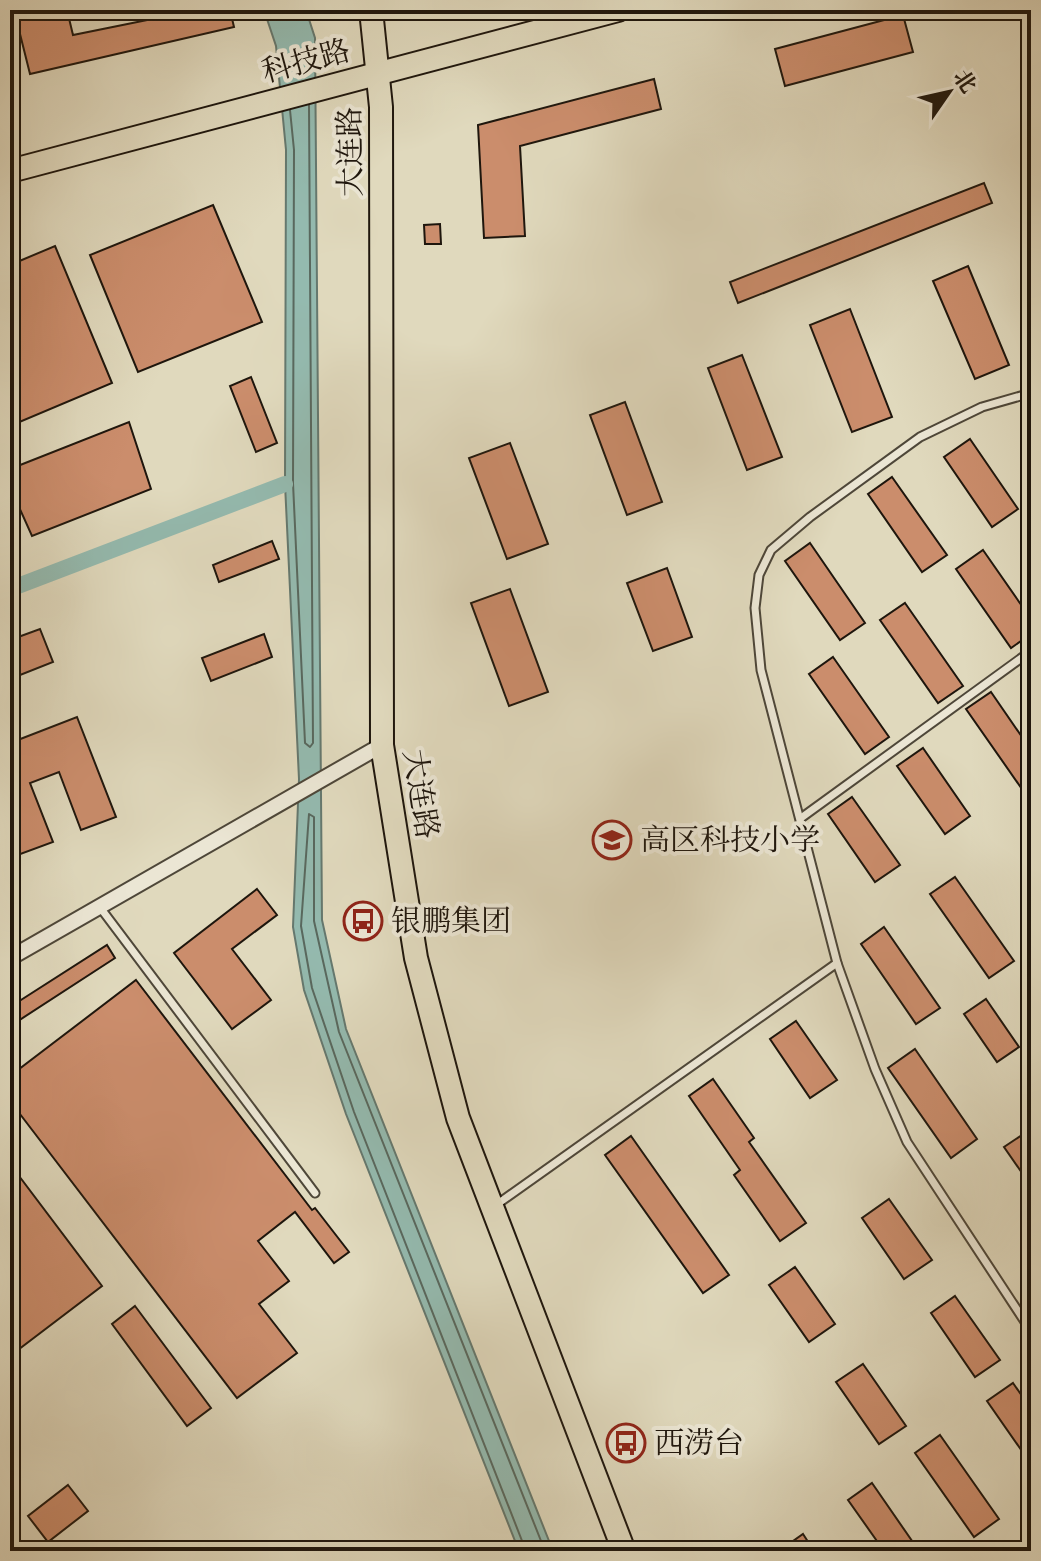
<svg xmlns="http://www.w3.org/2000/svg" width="1041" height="1561" viewBox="0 0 1041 1561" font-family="'IM FELL Double Pica','Noto Serif SC',serif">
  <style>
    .water { fill: #94baaf; stroke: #65786e; stroke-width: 2 }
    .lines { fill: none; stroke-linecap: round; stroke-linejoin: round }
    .shore { stroke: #59685e; stroke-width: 2 }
    .canal { stroke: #94baaf; stroke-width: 16 }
    .building { fill: #cb8d6c; stroke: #1e160d; stroke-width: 2 }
    .lane-casing { stroke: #4e4739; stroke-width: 11 }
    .street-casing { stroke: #4e4739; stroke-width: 18 }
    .primary-casing { stroke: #1e160d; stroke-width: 26 }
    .lane { stroke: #ebe6d4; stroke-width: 7 }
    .street { stroke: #ebe6d4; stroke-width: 14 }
    .primary { stroke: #e0d9bd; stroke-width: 22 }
    .labels { text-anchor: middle; stroke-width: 8; stroke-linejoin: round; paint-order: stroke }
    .street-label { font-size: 30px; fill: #1e160d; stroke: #ebe6d4 }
    .poi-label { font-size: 30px; fill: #1e160d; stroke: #ebe6d4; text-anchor: start }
  </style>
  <rect width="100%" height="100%" fill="#e0d9bd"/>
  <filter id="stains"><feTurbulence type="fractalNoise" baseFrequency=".0025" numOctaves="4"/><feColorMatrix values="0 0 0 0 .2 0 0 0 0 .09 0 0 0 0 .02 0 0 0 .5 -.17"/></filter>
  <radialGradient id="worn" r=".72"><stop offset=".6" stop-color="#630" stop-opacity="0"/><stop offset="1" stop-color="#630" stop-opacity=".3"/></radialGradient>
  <!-- water -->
  <polygon class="water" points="264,10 306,10 315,38 322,920 346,1029 553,1551 519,1551 346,1114 304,990 293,927 299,779 285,484 286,150 276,46"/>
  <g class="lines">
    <!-- shore -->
    <g class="shore">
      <polyline points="290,110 294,150 293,483 305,743 310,747 313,743 309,105"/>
      <polyline points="526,1551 354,1112 312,988 301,926 309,814 314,817 314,921 339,1032 545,1551"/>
    </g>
    <!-- canal -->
    <polyline class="canal" points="10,589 285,484"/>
  </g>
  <!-- building -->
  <g class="building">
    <polygon points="14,10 67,10 73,35 177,14 176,10 230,10 234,27 30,74"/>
    <polygon points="903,15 913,52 785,86 775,49"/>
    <polygon points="654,79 661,109 520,146 525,236 484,238 478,125"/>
    <polygon points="984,183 992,203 738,303 730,282"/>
    <polygon points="213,205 262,322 138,372 90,255"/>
    <polygon points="440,224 441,244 425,244 424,225"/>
    <polygon points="55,246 112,383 10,426 10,265"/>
    <polygon points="968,266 1009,365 975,379 933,281"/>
    <polygon points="850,309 892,417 852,432 810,325"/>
    <polygon points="742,355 782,457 747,470 708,368"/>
    <polygon points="251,377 277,443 256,452 230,386"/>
    <polygon points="625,402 662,502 627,515 590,415"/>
    <polygon points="129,422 151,489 32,536 10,487 10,469"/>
    <polygon points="970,439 1018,509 992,527 944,457"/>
    <polygon points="510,443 548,544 507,559 469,458"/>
    <polygon points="892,477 947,555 922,572 868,494"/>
    <polygon points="272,541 279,559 219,582 213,565"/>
    <polygon points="810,543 865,623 840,640 785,561"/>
    <polygon points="983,550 1031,619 1031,634 1011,648 956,569"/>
    <polygon points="667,568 692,637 653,651 627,583"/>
    <polygon points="510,589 548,692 509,706 471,603"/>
    <polygon points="905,603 963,686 938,703 880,620"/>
    <polygon points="40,629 53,662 10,679 10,640"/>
    <polygon points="264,634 272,657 211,681 202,658"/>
    <polygon points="833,657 889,737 865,754 809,674"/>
    <polygon points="991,692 1031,750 1031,802 966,709"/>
    <polygon points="77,717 116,817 81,830 59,772 30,783 53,842 15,856 10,843 10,743"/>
    <polygon points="923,748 970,816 945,834 897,766"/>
    <polygon points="852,797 900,865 875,882 828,814"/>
    <polygon points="955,877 1014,961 989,978 930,894"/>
    <polygon points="257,889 277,915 232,949 271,1000 232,1029 174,953"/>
    <polygon points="884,927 940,1008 916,1024 861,944"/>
    <polygon points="107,945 115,958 18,1021 10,1007"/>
    <polygon points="136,980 312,1210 315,1208 349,1252 334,1263 295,1212 258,1241 289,1281 259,1304 297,1353 237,1398 10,1101 10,1076"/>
    <polygon points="986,999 1019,1047 997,1062 964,1014"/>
    <polygon points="796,1021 837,1080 810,1098 770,1039"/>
    <polygon points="915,1049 977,1139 951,1158 888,1068"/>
    <polygon points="713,1079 754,1138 749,1142 806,1223 780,1241 734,1175 740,1170 689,1096"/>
    <polygon points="1031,1129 1031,1186 1004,1147"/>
    <polygon points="631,1136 729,1275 703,1293 605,1155"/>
    <polygon points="10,1164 102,1286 10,1356"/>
    <polygon points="889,1199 932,1260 904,1279 862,1218"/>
    <polygon points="795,1267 835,1324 809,1342 769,1285"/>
    <polygon points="955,1296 1000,1360 975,1377 931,1313"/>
    <polygon points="135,1306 211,1408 187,1426 112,1324"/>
    <polygon points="863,1364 906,1426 879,1444 836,1382"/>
    <polygon points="1013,1383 1031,1409 1031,1464 987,1401"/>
    <polygon points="940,1435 999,1519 974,1537 915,1453"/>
    <polygon points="872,1483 919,1551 884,1551 848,1500"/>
    <polygon points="68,1485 88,1511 48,1542 28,1516"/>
    <polygon points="803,1534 814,1551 779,1551"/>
  </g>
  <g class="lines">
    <!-- lane casing -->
    <g class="lane-casing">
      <g id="lane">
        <polyline points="1031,393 982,407 920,437 810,517 771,550 759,575 755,608 761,670 837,963 875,1069 907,1142 1031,1331"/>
        <polyline points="801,818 1031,651"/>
        <polyline points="99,906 315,1193"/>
        <polyline points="496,1205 837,963"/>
      </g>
    </g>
    <!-- street casing -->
    <g class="street-casing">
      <polyline id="street" points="10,958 382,745"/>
    </g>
    <!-- primary casing -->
    <g class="primary-casing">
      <g id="primary">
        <polyline points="371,10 381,107 382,745 416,958 458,1118 624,1551"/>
        <polyline points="10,171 618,10"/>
      </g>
    </g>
    <!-- lane -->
    <use href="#lane" class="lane"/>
    <!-- street -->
    <use href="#street" class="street"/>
    <!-- primary -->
    <use href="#primary" class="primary"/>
  </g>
  <!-- icons -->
  <defs>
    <g id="school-ring" transform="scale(2)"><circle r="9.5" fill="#ebe6d4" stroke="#8f2418" stroke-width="1.5"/><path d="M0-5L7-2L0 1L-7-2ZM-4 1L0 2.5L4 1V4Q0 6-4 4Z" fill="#8f2418"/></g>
    <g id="bus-ring" transform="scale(2)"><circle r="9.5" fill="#ebe6d4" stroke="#8f2418" stroke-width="1.5"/><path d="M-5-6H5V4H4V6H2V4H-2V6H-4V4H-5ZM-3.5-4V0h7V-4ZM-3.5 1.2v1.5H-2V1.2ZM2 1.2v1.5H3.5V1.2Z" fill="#8f2418"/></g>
  </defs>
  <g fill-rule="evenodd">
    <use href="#school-ring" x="612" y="840"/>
    <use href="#bus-ring" x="363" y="921"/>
    <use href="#bus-ring" x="626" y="1443"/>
  </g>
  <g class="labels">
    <!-- street labels -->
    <g class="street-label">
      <text transform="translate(306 61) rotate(-15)" y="10">科技路</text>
      <text transform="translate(350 152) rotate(-91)" y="10">大连路</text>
      <text transform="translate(421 794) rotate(81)" y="10">大连路</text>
    </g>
    <!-- poi labels -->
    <g class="poi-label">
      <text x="640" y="850">高区科技小学</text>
      <text x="391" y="931">银鹏集团</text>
      <text x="654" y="1453">西涝台</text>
    </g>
  </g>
  <!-- margin -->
  <rect width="1041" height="1561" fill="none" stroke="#e0d9bd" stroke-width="40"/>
  <rect x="12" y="12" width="1017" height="1537" fill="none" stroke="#1e160d" stroke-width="4"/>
  <rect x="20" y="20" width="1001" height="1521" fill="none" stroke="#1e160d" stroke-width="2"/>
  <!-- north arrow -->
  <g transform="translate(949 92) rotate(56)" stroke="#ebe6d4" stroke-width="6" paint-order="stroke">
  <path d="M0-6L14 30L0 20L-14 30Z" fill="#1e160d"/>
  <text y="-12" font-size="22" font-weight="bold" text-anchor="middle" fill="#1e160d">北</text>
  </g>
  <rect width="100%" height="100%" filter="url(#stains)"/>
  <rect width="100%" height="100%" fill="url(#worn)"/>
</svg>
